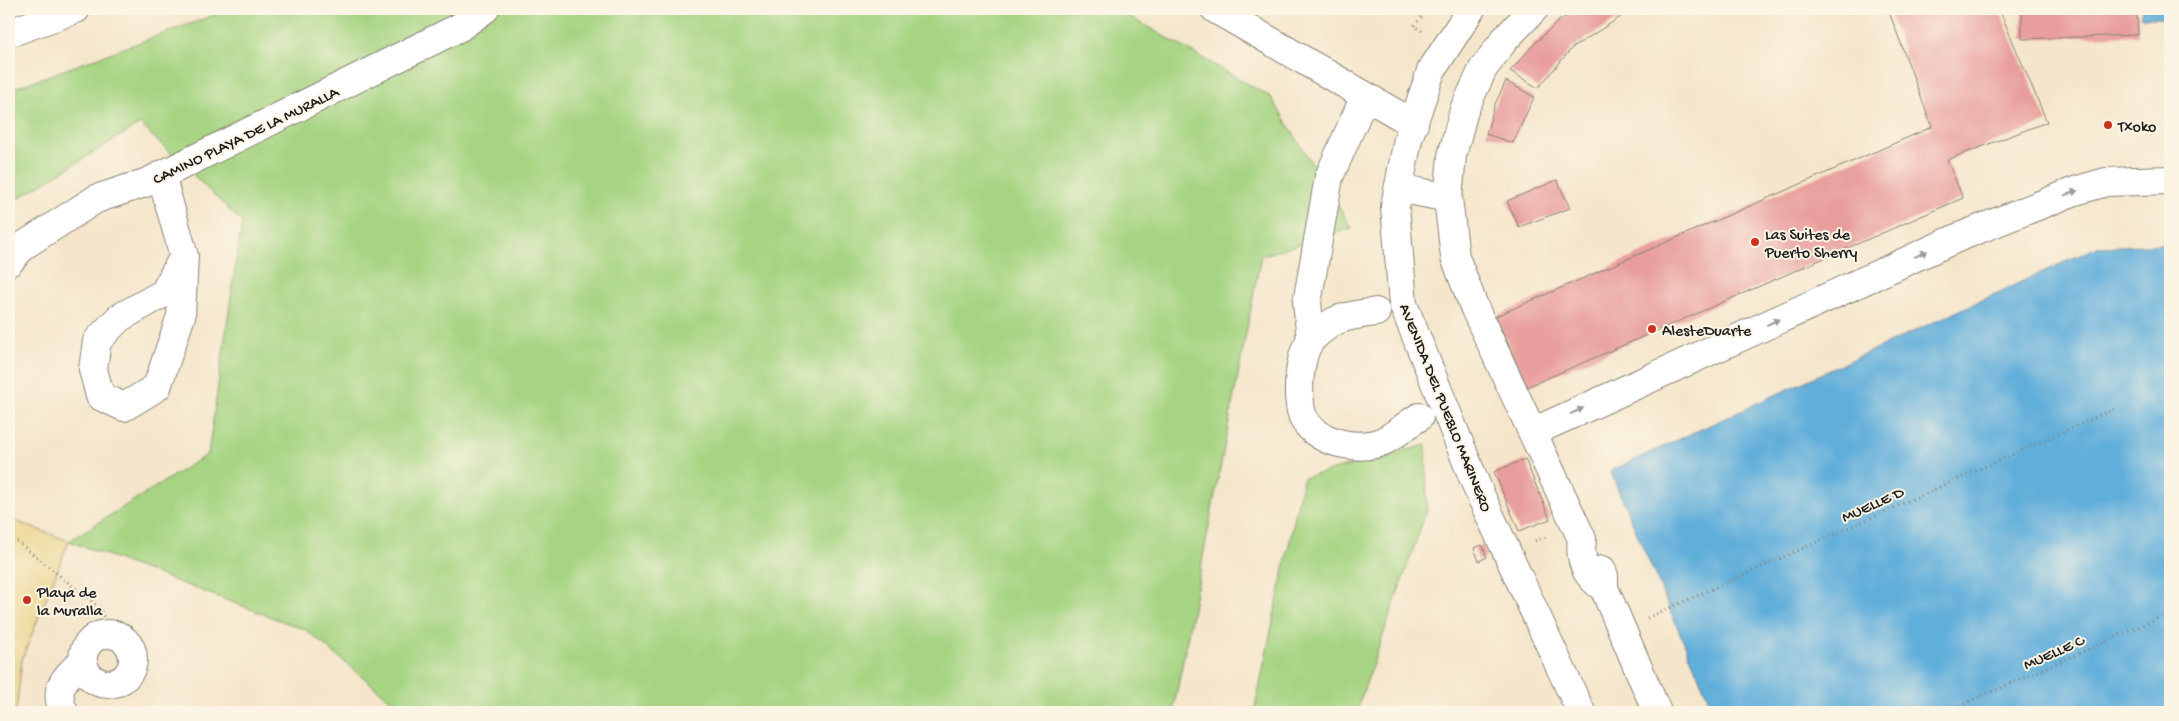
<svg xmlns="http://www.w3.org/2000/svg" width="2179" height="721" viewBox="0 0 2179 721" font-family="'Gochi Hand',sans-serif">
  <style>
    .green { fill: #a6d482; stroke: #61784f }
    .sand { fill: #eeda9e; stroke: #857b5d }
    .water { fill: #60aeda; stroke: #3e657b }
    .building { fill: #e89e9d }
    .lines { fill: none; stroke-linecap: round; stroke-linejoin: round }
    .minor-casing { stroke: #888174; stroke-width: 30 }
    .path { stroke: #888174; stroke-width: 3; stroke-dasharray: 1 4; stroke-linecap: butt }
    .minor { stroke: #fff; stroke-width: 28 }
    .oneway { fill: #999 }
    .poi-dot { fill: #c8321e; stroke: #fcf5e5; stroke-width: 2 }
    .labels { text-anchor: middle; stroke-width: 4; stroke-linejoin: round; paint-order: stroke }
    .poi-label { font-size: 16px; fill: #1c1c1c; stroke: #fcf5e5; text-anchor: start }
    .street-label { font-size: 16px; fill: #1c1c1c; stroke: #fcf5e5 }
  </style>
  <rect width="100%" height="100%" fill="#fcf5e5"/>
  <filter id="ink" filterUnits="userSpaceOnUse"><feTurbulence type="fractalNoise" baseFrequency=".02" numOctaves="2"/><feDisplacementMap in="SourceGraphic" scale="10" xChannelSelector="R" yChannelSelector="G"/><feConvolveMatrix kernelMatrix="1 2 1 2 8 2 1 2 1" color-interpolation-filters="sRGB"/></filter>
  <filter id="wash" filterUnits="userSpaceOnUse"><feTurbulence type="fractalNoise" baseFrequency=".0096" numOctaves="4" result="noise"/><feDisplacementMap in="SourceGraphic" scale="20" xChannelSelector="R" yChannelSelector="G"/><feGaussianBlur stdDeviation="1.12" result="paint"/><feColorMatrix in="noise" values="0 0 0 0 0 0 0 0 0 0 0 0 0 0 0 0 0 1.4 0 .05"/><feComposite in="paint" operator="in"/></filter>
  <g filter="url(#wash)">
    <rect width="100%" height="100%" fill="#f5e6cb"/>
    <!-- green -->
    <g class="green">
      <polygon points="231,9 1116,9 1271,97 1352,228 1261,256 1173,712 405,712 306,630 69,541 208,454 242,222 140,124 9,204 9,90"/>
      <polygon points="1426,445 1427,510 1356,712 1254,712 1303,478"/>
    </g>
    <!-- sand -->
    <polygon class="sand" points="9,519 69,541 22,659 16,712 9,712"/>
    <!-- water -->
    <g class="water">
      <polygon points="2143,9 2170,9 2170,18 2141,18 2140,16"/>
      <polygon points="2170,244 2170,712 1714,712 1610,471 2097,247"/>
    </g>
    <g id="blocks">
      <!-- building -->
      <g class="building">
        <polygon points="1579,9 1619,9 1622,16 1572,48 1538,88 1510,71 1534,44 1560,20"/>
        <polygon points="1629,9 1646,9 1631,14"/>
        <polygon points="1888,9 1999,9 2047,122 1947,160 1963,198 1527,387 1496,316 1932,127"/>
        <polygon points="2022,9 2137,9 2138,35 2022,39"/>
        <polygon points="1506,81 1534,97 1513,143 1486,134 1495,104"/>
        <polygon points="1557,180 1570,208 1519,227 1507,201"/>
        <polygon points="1525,459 1550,519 1519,531 1494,472"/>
        <polygon points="1482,545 1487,557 1479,561 1474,548"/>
      </g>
    </g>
  </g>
  <g filter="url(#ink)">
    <use href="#blocks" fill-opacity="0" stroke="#888174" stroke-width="1"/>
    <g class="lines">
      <!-- minor casing -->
      <g class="minor-casing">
        <g id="minor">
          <polyline points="1215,9 1414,124"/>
          <polyline points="1471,9 1431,71 1408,139 1395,206 1403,304 1479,492 1581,712"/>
          <path d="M1534,9L1505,39L1483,69L1464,110L1452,156L1448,198L1455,257L1475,309L1582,539C1579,561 1585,576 1604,588"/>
          <polyline points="9,33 76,9"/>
          <polyline points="161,175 184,256 181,316 157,387 124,407 100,396 93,369 97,341 119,318 164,293 184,256"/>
          <polyline points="1399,188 1448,198"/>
          <polyline points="9,262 23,246 96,199 148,182 460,27 485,9"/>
          <path d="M1376,312C1363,314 1347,315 1335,321C1328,325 1316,334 1311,340C1298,355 1294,408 1307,424C1322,443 1358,451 1381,442C1394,437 1407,424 1419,417"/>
          <polyline points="1311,340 1307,303 1329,177 1365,96"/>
          <polyline points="1533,432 1957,238 2075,191 2106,182 2170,180"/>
          <polyline points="1602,570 1604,576 1604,588 1657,712"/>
          <circle cx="108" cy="659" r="25"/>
          <path d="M64,712C52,688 66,677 83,661"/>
        </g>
      </g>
      <!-- path -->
      <g class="path">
        <polyline points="1422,31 1414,26 1428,9"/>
        <polyline points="9,535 100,608 110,634"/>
        <polyline points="1535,541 1548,536"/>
        <polyline points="1647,618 2114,409"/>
        <polyline points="1946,712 2170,613"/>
      </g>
      <!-- minor -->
      <use href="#minor" class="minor"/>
    </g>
    <!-- one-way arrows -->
    <defs><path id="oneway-solid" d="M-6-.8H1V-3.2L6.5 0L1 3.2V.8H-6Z" transform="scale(1.25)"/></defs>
    <g class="oneway">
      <use href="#oneway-solid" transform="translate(2071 193) rotate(-20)"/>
      <use href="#oneway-solid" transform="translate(1921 254) rotate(-25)"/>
      <use href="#oneway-solid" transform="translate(1773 322) rotate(-25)"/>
      <use href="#oneway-solid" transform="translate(1577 411) rotate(-25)"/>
    </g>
  </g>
  <!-- markers -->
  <g class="poi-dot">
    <circle cx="2108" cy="125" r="5"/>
    <circle cx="1755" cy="242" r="5"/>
    <circle cx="1652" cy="329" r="5"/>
    <circle cx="27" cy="600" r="5"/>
  </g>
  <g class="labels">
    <!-- poi labels -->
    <g class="poi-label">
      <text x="2118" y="131">Txoko</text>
      <text x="1765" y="239">Las Suites de<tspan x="1765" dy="18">Puerto Sherry</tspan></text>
      <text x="1662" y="335">AlesteDuarte</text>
      <text x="37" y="597">Playa de<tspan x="37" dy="18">la Muralla</tspan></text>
    </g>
    <!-- street labels -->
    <g class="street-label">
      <text transform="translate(245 134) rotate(-26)" y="6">CAMINO PLAYA DE LA MURALLA</text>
      <text transform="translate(1447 407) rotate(68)" y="6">AVENIDA DEL PUEBLO MARINERO</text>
      <text transform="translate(1872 503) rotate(-24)" y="6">MUELLE D</text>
      <text transform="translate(2053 651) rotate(-24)" y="6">MUELLE C</text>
    </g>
  </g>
  <!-- margin -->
  <rect width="2179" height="721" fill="none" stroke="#fcf5e5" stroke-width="30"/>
</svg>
